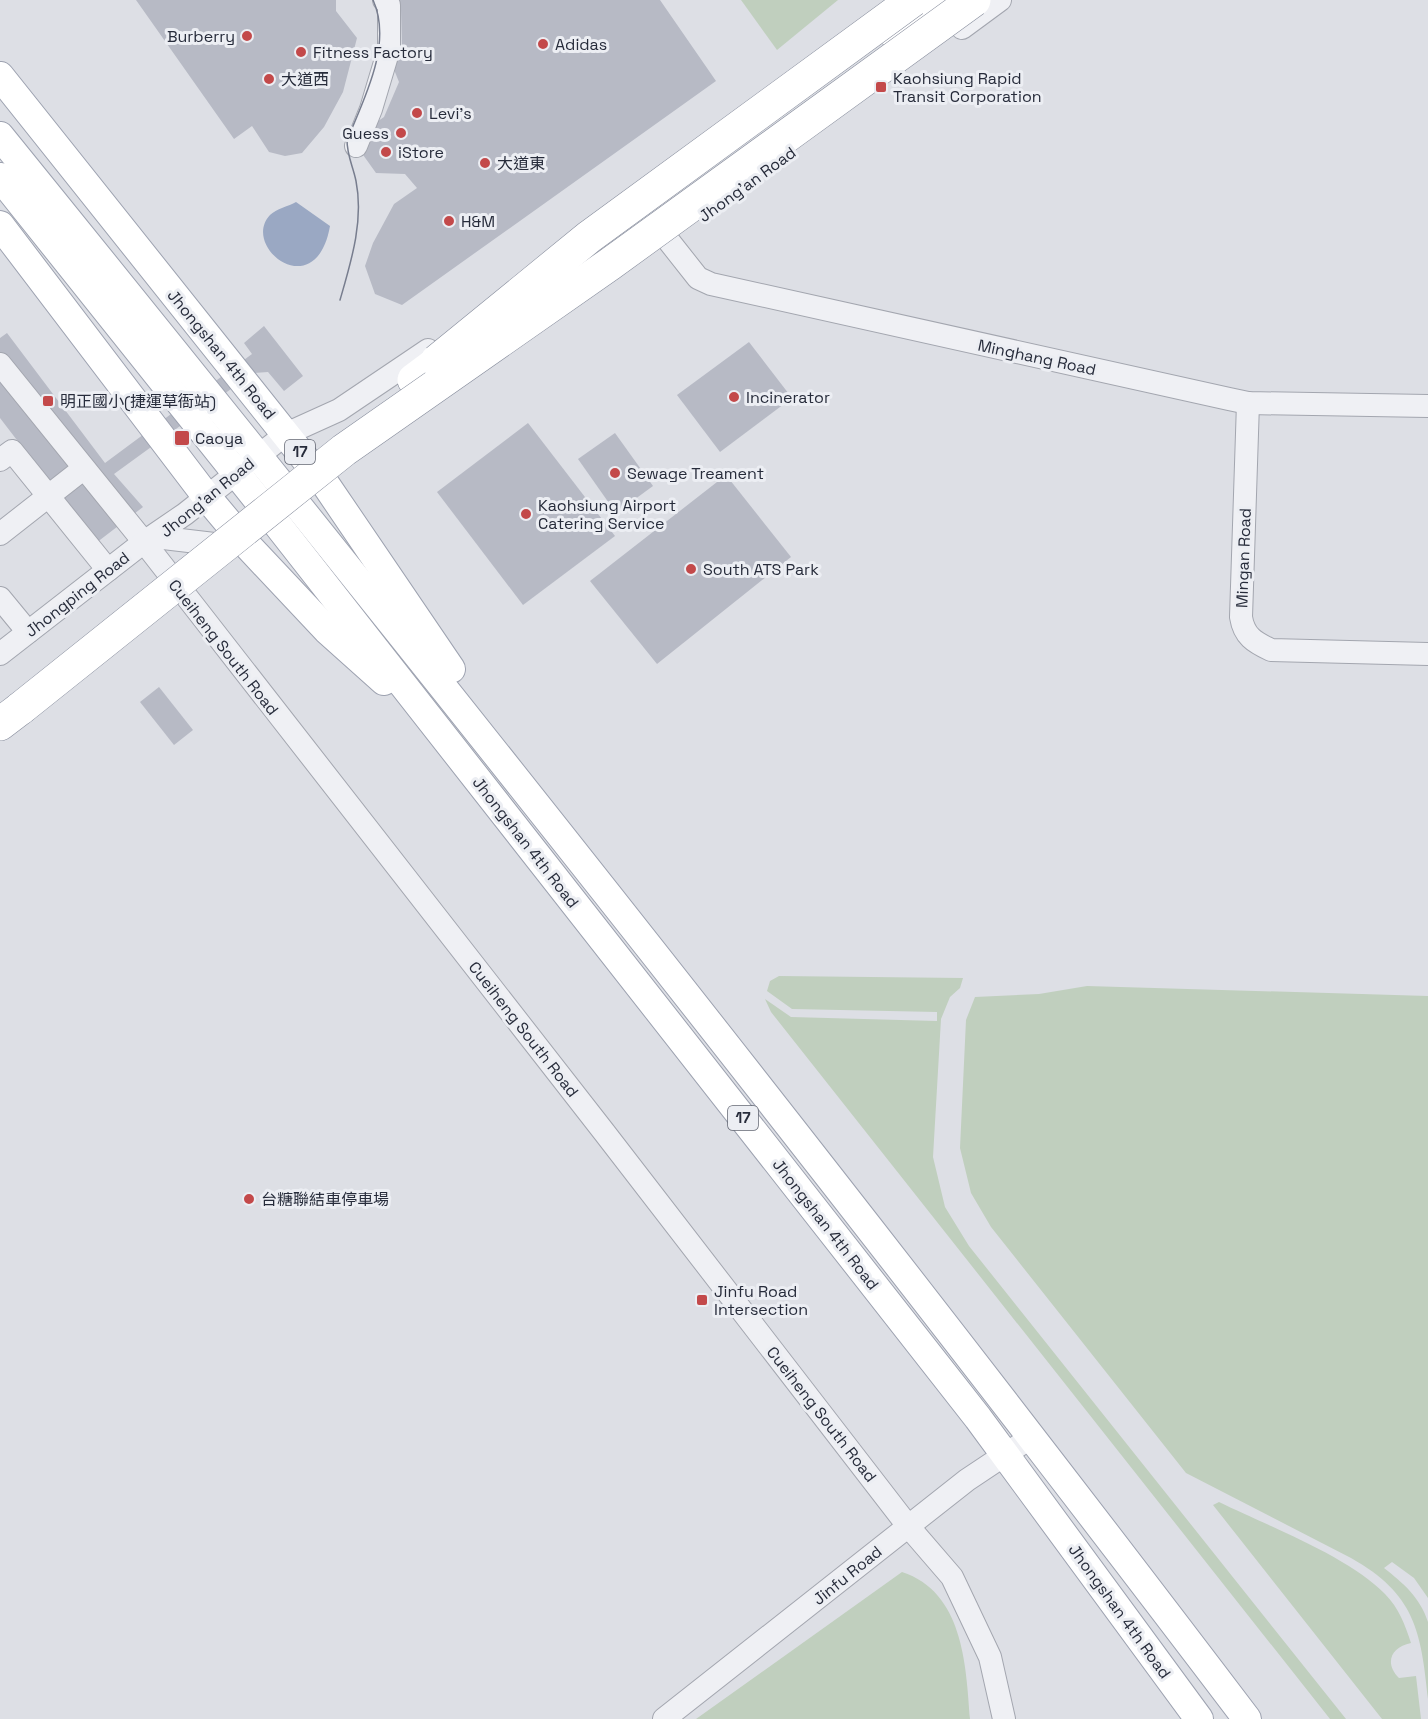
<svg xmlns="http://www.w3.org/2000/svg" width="1428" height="1719" viewBox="0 0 1428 1719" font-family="'Space Grotesk','Noto Sans TC',sans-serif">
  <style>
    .green { fill: #c0cfbe }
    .water { fill: #9aa8c3 }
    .building { fill: #b7bac5 }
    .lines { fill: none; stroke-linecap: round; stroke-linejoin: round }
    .minor-casing { stroke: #a3a6af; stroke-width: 24 }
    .major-casing { stroke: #9da2b0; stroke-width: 30 }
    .highway-casing { stroke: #858b9b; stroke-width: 34 }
    .minor { stroke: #eff0f4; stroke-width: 22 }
    .major { stroke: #fff; stroke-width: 28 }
    .highway { stroke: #fff; stroke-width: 33 }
    .tram { stroke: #777d8e; stroke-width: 1.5 }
    .highway-bridge-casing { stroke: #858b9b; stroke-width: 34; stroke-linecap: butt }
    .highway-bridge { stroke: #fff; stroke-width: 33 }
    .poi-dot { fill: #c3494a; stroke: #eceef3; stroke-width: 2 }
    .labels { text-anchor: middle; stroke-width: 6; stroke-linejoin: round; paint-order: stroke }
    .shield { fill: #eceef3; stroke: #626672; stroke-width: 1.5 }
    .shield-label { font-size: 15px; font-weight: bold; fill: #272c3b }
    .poi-label { font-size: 16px; fill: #272c3b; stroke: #eceef3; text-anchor: start }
    .street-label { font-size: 16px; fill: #272c3b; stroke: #eceef3 }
  </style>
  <rect width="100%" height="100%" fill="#dddfe5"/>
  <!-- green -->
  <g class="green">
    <polygon points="741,0 838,0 777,50"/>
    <polygon points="779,976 963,978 960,988 950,997 941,1019 933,1157 945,1207 969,1246 1346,1719 1330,1719 771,1012 765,999 791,1017 937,1021 937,1012 792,1009 767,991 770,981"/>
    <path d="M1087,986L1428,996V1598L1414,1578L1392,1562L1384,1568C1403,1583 1420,1597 1428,1622V1699C1421,1631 1415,1594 1351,1558L1186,1473L991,1227L971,1193L960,1148L966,1020L975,997L1039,994Z"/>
    <path d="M1219,1502C1268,1526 1348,1556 1385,1594C1399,1608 1405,1625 1411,1643C1391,1647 1384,1663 1399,1678L1416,1676L1421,1719H1382L1213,1505Z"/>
    <path d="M902,1572C963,1592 966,1664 970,1719H696Z"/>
  </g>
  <!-- water -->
  <path class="water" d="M296,202L330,226C316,306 240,247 270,215C276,209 289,206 296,202Z"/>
  <!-- building -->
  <g class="building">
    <polygon points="136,0 336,0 336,11 357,38 343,92 324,127 302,153 285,156 269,152 252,126 234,139"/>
    <polygon points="396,0 660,0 716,81 402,305 375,294 365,266 373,243 394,204 417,188 405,174 376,173 361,152 365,130 384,117 399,82 393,67 402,47 401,10"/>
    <polygon points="264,326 303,376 284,391 268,372 253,373 114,474 143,507 96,543 0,418 0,338 7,333 105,463 252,354 244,343"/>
    <polygon points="749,342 792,398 720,452 677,395"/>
    <polygon points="528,423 615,536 523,605 437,492"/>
    <polygon points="615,433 653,486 616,513 578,459"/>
    <polygon points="726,475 791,557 657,664 590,581"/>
    <polygon points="159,687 193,730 174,745 140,702"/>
  </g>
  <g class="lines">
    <!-- minor casing -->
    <g class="minor-casing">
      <g id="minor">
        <polyline points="962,28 1000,0"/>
        <polyline points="356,146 371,109 389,49 389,5 384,0"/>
        <polyline points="668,240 698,278 711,284 1229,399 1248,403 1428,406"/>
        <polyline points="0,364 144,542 604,1132 908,1526 952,1577 990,1657 1004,1719"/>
        <path d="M1248,403L1241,617C1244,636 1254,642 1271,650L1428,654"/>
        <polyline points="0,460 12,451 108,570"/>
        <polyline points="0,534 83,469"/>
        <polyline points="155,537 231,546"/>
        <polyline points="0,598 28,632"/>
        <polyline points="0,654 144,542 185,514 286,434 339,410 428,350"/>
        <polyline points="664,1719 967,1480 1033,1436"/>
      </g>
    </g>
    <!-- major casing -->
    <g class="major-casing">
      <g id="major">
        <polyline points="0,76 326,485 451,669"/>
        <path d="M0,136C423,658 841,1184 1247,1719"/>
        <polyline points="0,177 277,524 978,1418 1199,1719"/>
        <polyline points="0,225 206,496 248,546 327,630 384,681"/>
      </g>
    </g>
    <!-- highway casing -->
    <g class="highway-casing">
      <g id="highway">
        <polyline points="893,31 935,0"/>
        <polyline points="414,380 461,345"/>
        <polyline points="0,724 21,708"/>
      </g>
    </g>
    <!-- minor -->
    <use href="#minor" class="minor"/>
    <!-- major -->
    <use href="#major" class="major"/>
    <!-- highway -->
    <use href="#highway" class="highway"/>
    <!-- tram -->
    <path class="tram" d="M340,300C351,262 364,221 356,181C353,166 347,156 347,140C364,99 393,44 373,0"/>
    <!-- highway-bridge casing -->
    <g class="highway-bridge-casing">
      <g id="highway-bridge">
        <polyline points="437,361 589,237 913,0"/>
        <polyline points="21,708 344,450 610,264 974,0"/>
      </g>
    </g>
    <!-- highway-bridge -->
    <use href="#highway-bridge" class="highway-bridge"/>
  </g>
  <!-- markers -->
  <g class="poi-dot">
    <circle cx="247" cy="36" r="6"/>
    <circle cx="543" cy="44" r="6"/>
    <circle cx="301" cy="52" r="6"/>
    <circle cx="269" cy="79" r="6"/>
    <rect x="875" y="81" width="12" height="12" rx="3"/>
    <circle cx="417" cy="113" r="6"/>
    <circle cx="401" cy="133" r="6"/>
    <circle cx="386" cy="152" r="6"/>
    <circle cx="485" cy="163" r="6"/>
    <circle cx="449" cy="221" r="6"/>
    <circle cx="734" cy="397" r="6"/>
    <rect x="42" y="395" width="12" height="12" rx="3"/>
    <rect x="174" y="430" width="16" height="16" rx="3"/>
    <circle cx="615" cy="473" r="6"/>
    <circle cx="526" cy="514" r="6"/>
    <circle cx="691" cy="569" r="6"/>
    <circle cx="249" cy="1199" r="6"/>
    <rect x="696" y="1294" width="12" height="12" rx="3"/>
  </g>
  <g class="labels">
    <!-- shield labels -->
    <g class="shield">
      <rect x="285" y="440" width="30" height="24" rx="4.5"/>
      <rect x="728" y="1106" width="30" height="24" rx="4.5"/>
    </g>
    <g class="shield-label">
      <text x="300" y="457">17</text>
      <text x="743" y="1123">17</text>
    </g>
    <!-- poi labels -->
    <g class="poi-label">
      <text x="235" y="42" text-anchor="end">Burberry</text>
      <text x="555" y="50">Adidas</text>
      <text x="313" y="58">Fitness Factory</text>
      <text x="893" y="84">Kaohsiung Rapid<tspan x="893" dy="18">Transit Corporation</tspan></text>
      <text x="281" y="85">大道西</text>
      <text x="429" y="119">Levi's</text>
      <text x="389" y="139" text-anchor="end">Guess</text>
      <text x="398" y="158">iStore</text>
      <text x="497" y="169">大道東</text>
      <text x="461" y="227">H&amp;M</text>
      <text x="746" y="403">Incinerator</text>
      <text x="60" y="407">明正國小(捷運草衙站)</text>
      <text x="195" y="444">Caoya</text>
      <text x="627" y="479">Sewage Treament</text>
      <text x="538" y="511">Kaohsiung Airport<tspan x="538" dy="18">Catering Service</tspan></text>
      <text x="703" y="575">South ATS Park</text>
      <text x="261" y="1205">台糖聯結車停車場</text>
      <text x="714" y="1297">Jinfu Road<tspan x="714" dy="18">Intersection</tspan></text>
    </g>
    <!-- street labels -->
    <g class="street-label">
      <text transform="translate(747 184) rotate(-36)" y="6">Jhong'an Road</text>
      <text transform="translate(222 354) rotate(51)" y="6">Jhongshan 4th Road</text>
      <text transform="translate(1037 357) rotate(12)" y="6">Minghang Road</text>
      <text transform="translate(207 497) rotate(-39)" y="6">Jhong'an Road</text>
      <text transform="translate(1243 558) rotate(-88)" y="6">Mingan Road</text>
      <text transform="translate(77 594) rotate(-38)" y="6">Jhongping Road</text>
      <text transform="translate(224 647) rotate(52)" y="6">Cueiheng South Road</text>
      <text transform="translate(526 842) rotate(52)" y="6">Jhongshan 4th Road</text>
      <text transform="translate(524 1029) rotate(52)" y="6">Cueiheng South Road</text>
      <text transform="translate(826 1224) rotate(52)" y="6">Jhongshan 4th Road</text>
      <text transform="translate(822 1414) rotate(52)" y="6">Cueiheng South Road</text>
      <text transform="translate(847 1575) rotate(-39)" y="6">Jinfu Road</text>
      <text transform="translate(1120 1611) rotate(54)" y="6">Jhongshan 4th Road</text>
    </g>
  </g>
</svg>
